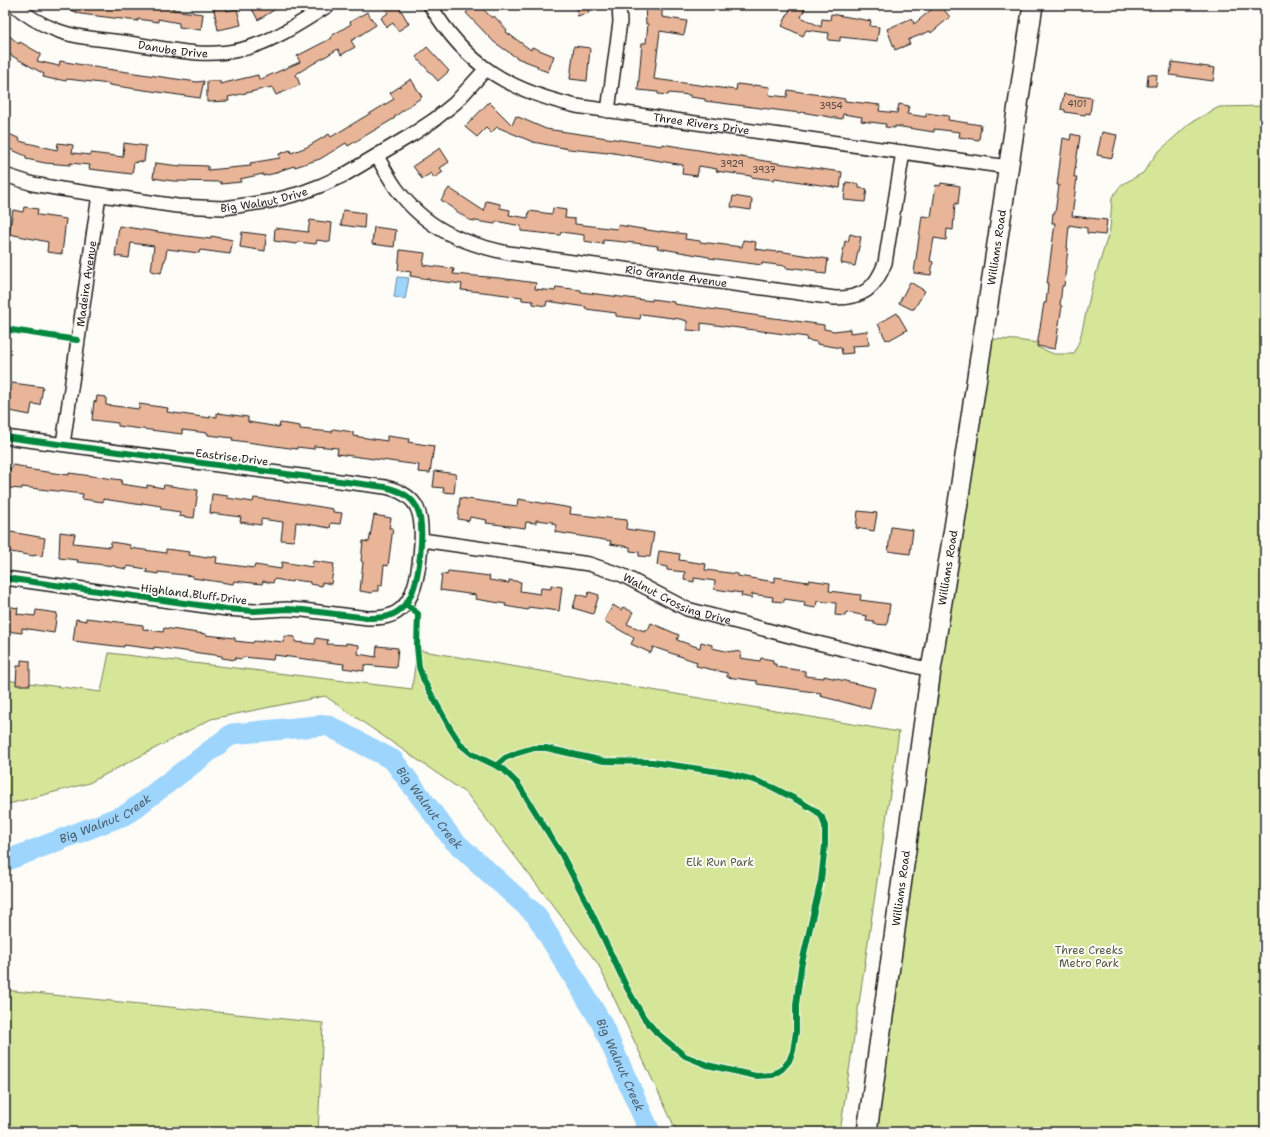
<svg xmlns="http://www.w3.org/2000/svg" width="1270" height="1137" viewBox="0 0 1270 1137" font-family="'Shantell Sans',sans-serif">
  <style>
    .green { fill: #d5e699; stroke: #78815a }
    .water { fill: #9ed5fd; stroke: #6a8ba3 }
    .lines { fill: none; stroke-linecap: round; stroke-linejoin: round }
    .river { stroke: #9ed5fd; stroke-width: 21 }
    .building { fill: #e8b599; stroke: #1c1c1c }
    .street-casing { stroke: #1c1c1c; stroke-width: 16 }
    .secondary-casing { stroke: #1c1c1c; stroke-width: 22 }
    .street { stroke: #fdfcf7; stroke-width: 13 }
    .secondary { stroke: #fdfcf7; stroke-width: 19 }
    .cycleway-casing { stroke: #fdfcf7; stroke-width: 8 }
    .cycleway { stroke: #00873e; stroke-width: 6 }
    .labels { text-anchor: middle; stroke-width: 4; stroke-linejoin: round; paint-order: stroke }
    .number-label { font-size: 9px; fill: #4f423b }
    .street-label { font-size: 11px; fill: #1c1c1c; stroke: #fdfcf7 }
    .park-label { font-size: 11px; fill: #545942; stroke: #fdfcf7 }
    .water-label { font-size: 12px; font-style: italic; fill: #4a5d6b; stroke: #fdfcf7 }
  </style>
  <rect width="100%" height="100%" fill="#fdfcf7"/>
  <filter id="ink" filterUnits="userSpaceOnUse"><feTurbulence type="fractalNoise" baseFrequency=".025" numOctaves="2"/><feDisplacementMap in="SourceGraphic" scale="8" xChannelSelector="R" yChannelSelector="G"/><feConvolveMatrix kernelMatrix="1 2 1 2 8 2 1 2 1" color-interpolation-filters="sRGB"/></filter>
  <g filter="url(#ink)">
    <!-- green -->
    <g class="green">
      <polygon points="1265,106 1265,1132 877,1132 921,798 990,341 993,339 1016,340 1038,343 1037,347 1054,354 1074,354 1080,339 1092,287 1110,229 1112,197 1121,185 1143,173 1156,154 1190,123 1219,107"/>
      <polygon points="417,650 899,732 840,1132 677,1132 598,964 467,794 325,696 211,719 89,783 5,805 5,680 101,692 109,653 412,689"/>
      <polygon points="5,990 323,1023 318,1132 5,1132"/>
    </g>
    <!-- water -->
    <polygon class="water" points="397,277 409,278 405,299 394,297"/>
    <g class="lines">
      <!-- river -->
      <path class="river" id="s1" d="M5,861L127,814L232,734L327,725L393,760L453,840L536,915L601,1022L650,1132"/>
    </g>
    <!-- building -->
    <g class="building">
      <polygon points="60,5 136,5 149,6 149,5 174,5 173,10 203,14 201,30 179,27 179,23 158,19 158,22 138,19 138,21 81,14 60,6"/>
      <polygon points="213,5 226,5 227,11 237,9 241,25 218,30"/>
      <polygon points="250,5 282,5 258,20"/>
      <polygon points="383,5 398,5 409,24 398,31 393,23 387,27 381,18 388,13"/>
      <polygon points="473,5 479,5 492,18 494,16 507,30 506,32 531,50 532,47 554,56 548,72 537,68 538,66 517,58 494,42 466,13"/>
      <polygon points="578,5 587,5 589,13 577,16"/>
      <polygon points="645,5 662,5 662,17 687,21 684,35 660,31 654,79 736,90 737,84 754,86 754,85 770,87 769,95 787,97 788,90 845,99 845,101 880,105 879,111 897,113 899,104 909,106 907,114 926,117 926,113 949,116 948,120 981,125 979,140 959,137 960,132 934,129 934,132 895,126 895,128 885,127 886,124 861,121 862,117 843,114 842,119 801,112 800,113 705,101 705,99 690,97 690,95 669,93 668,95 658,94 658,92 638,90 642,43 646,43 648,24 646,24"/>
      <polygon points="792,5 799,5 805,8 801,17 821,27 822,19 830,20 831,14 871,21 870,26 879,27 877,41 840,37 840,41 828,40 829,33 806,30 803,36 782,26"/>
      <polygon points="937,5 940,5 950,17 931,33 930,31 908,40 910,44 895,50 887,29 912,18 914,24"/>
      <polygon points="367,12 376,25 351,41 355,47 341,55 338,49 296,74 300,85 276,95 272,87 228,97 229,101 207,102 207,81 220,81 220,84 258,75 259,80 300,62 297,56 332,38 331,36 351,24 350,22"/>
      <polygon points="5,32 19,44 20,42 41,54 37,61 59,66 60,61 100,68 197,82 204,81 200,98 109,85 109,84 67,79 66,81 56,79 56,80 43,77 44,74 5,52"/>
      <polygon points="574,46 590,48 587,81 570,79"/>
      <polygon points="427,47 449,71 438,81 416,57"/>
      <polygon points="1172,62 1215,68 1213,81 1170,75"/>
      <polygon points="1148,74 1157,75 1156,86 1147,86"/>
      <polygon points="411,79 422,97 394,117 395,118 348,146 346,143 320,159 295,167 294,166 276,172 276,173 263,176 263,174 240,179 241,182 221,184 221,182 173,181 153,178 155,163 180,166 180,165 208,166 208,170 251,166 250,163 280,158 279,154 290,150 291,153 307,147 329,134 331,137 394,99 390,93"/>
      <polygon points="1064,94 1092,98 1090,114 1086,113 1085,115 1065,112 1065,110 1061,109"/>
      <polygon points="489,102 512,125 516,116 546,129 662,146 662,144 777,163 842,172 840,188 775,178 774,180 751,177 751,176 716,171 717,169 699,166 697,176 682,174 683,165 608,152 608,153 569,149 533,142 497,127 491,133 486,128 477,137 465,127"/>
      <polygon points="5,132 20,139 19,141 57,150 58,143 73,145 72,153 91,155 91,153 123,157 124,143 146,146 144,162 137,161 137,163 134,162 132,174 89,169 90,165 70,163 70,165 45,163 26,159 26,156 5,147"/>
      <polygon points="1102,132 1117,135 1112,158 1097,155"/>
      <polygon points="1071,134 1080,136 1074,177 1077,177 1072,216 1107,220 1105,235 1087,233 1087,228 1069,225 1067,248 1068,248 1064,286 1062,286 1060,305 1062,306 1055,349 1037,346 1044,303 1046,303 1048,284 1047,284 1055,223 1052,223 1053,213 1055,213 1059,185 1057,185 1063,138 1070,140"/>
      <polygon points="440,148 449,162 440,168 443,172 434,178 431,173 422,179 413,166"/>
      <polygon points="846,182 859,184 859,188 867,189 865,202 844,200"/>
      <polygon points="941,183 960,186 958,204 955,203 953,230 947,229 946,240 934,238 930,261 933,262 931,275 914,273 922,216 931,217 936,185 940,186"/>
      <polygon points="449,188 484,211 486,201 500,204 500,208 510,210 509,215 528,218 529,211 552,214 553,208 566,210 565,218 575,219 575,224 617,229 618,225 660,232 660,231 686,234 685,239 700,241 700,242 742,247 743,240 756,242 755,249 778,252 778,251 828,259 826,274 817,273 817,271 795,268 794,269 786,268 786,266 762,263 762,265 709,258 709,257 657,248 658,246 635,243 603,240 603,244 584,241 584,235 561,232 560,235 540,233 521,231 521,226 496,221 495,224 469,220 441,200"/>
      <polygon points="733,196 752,199 751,210 731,207"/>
      <polygon points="24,207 38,209 37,214 38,215 66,219 62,254 47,252 48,242 9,234 13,210 23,212"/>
      <polygon points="343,210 365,213 364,228 341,225"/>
      <polygon points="310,220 332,223 330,242 317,240 316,244 298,242 297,244 274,241 275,228 308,232"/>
      <polygon points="119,226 178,235 211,239 211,236 233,240 230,254 200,250 199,253 167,249 165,261 164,261 161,273 151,271 154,246 131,243 129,258 115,256"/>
      <polygon points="374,227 396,230 394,247 372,244"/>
      <polygon points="242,232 266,235 265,251 240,247"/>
      <polygon points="850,234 861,237 855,266 841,263 845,241 848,242"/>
      <polygon points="400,250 425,253 423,265 454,269 453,274 499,278 536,283 535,289 555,291 556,287 581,290 581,292 652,301 652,299 674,302 674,304 824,325 824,329 834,331 850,329 850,333 867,331 869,345 852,346 853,353 842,354 841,348 817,344 817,342 806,340 807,337 701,323 701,331 687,330 687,321 680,319 641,314 640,319 616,316 616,313 586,309 586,307 547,301 546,306 533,304 533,301 522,300 522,297 483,292 461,290 462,284 429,280 429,279 410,276 411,272 398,270"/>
      <polygon points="910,282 925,291 914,309 911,309 899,303"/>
      <polygon points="897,313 907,330 889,340 888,339 886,340 878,324"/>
      <polygon points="12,383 43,387 40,405 32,404 30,415 5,410 5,390 11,391"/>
      <polygon points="97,396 106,397 106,405 139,409 139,404 168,408 167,412 210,418 210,416 217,417 217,413 248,417 248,422 279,427 280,423 300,426 300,429 332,432 333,429 353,432 353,436 387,441 387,436 409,439 408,442 434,446 430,473 418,472 419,465 337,454 338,448 314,446 314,449 297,447 297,449 232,440 233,438 208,435 208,433 182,430 182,434 118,426 118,423 92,420 94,401 96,402"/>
      <polygon points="13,465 25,467 25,469 69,475 69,473 122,480 121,484 147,488 147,485 163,488 164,485 198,490 194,518 179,516 180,512 161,509 161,506 142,503 142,505 103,499 103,502 82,499 83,494 22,487 22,489 9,488 5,486 5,470 9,470 9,468 12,468"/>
      <polygon points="435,471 456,474 454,493 443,492 444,488 433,487"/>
      <polygon points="212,494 228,496 227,498 253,502 254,498 279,501 279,500 333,509 333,512 342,513 340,524 331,523 330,528 296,522 294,541 281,540 283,522 261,519 261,525 240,522 241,517 210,513"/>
      <polygon points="460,498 517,506 518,499 571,508 570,514 627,520 626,529 654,533 650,557 639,556 639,552 630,551 630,547 610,544 611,541 555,532 556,525 553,524 553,522 536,520 536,523 526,522 525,528 486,523 487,520 470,517 469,521 458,519"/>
      <polygon points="858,511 877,513 874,531 856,528"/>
      <polygon points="374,515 391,518 389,528 393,528 388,566 384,565 382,585 379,585 379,591 373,591 372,593 360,591 363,562 361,561 363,541 369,542"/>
      <polygon points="891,527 913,530 910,554 888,551"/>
      <polygon points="5,531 45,538 42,556 34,555 34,556 5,551"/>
      <polygon points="60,532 75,534 73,543 110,547 111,542 130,545 130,548 166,553 166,549 190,552 189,555 207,558 207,556 217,557 216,563 254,568 255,565 281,569 282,562 312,567 313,561 334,564 331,584 322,582 322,586 310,584 310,582 293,580 292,582 274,579 273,583 263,581 262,584 234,581 233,584 193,578 193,576 158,572 158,574 146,572 147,569 127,566 127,569 115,567 115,566 77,562 78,560 59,558"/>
      <polygon points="659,551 680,554 679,560 706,564 705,570 738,574 738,576 775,582 775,577 808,582 809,580 830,583 829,591 861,595 860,600 890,604 887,625 874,624 874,622 866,621 867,616 846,612 845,616 835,615 836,603 817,601 816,608 804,606 805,602 784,599 784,602 772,601 773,597 752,594 752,598 741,596 742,593 714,589 715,581 694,578 694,582 684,580 685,572 667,570 667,567 657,565"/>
      <polygon points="448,571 490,576 489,580 509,583 509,580 521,582 520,591 540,594 541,588 551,589 551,585 562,587 559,611 528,607 528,610 505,606 506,604 475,599 476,595 440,590 442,574 447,575"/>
      <polygon points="589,592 599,595 593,614 573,608 577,594 587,597"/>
      <polygon points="613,605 621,610 623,607 633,612 627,624 644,631 645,629 648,630 651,623 679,635 677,640 700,648 701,642 712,645 712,648 730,652 731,651 741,652 740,658 760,661 761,658 773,660 773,664 776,664 776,667 805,671 805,676 824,678 824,676 875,688 870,709 820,696 821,693 757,684 757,681 727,677 727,673 696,666 697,662 653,647 651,653 631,644 634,638 604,621"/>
      <polygon points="6,606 18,608 17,614 35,616 36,610 57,613 54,633 22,628 22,633 5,631"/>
      <polygon points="86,618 143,625 143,629 163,632 164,628 205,634 205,635 235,638 235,641 253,643 254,641 263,642 263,640 284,642 284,636 295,637 295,642 315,644 316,638 328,640 327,644 346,645 346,643 359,645 358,654 376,657 377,646 398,648 396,668 364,665 364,671 343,668 344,664 274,655 273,660 243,657 242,659 235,658 235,660 222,658 222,656 154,647 154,649 124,645 124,647 73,641 76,619 86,621"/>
      <polygon points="21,660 30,661 30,685 16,685 17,666 21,666"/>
    </g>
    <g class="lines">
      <!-- street casing -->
      <g class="street-casing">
        <g id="street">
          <path id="s2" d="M14,5C27,16 40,24 56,30C76,38 100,39 122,42C160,47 201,59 239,50C272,43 301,22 329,5"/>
          <path id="s3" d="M430,5C467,66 508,90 576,106L1008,167"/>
          <polyline points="608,111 620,22 619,5"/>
          <path id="s4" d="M377,156C383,167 389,178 396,188C425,228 461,243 508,253L835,298C863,298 875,289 885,263L903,152"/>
          <path id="s5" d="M5,175L33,184L61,189L177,206L224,208L271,201L301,193L322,185L344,175L413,134L434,120L455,103L486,69"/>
          <path d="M5,437L385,487C398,490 411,495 417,508C426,526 419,578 411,595C408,602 403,608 397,612C388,618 378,618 368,618L303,610L287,609L254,611L227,609L5,578"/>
          <path id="s6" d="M63,444L99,195"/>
          <path id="s7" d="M422,540L589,564L622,575L687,609L805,640L931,670"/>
        </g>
      </g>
      <!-- secondary casing -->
      <g class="secondary-casing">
        <g id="secondary">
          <path id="s8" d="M867,1132L931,670L958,503L1033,5"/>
        </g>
      </g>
      <!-- street -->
      <use href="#street" class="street"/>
      <!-- secondary -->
      <use href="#secondary" class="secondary"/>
      <!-- cycleway casing -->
      <g class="cycleway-casing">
        <g id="cycleway">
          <polyline points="5,329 77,340"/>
          <path d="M5,437L385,487C398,490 411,495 417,508C426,526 419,578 411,595C408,602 403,608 397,612C388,618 378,618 368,618L303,610L287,609L254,611L227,609L5,578"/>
          <polyline points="405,604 418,614 417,646 419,667 424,681 450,728 461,745 472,754 503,769 518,784 562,855 588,905 627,988 644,1018 657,1033 685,1056 707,1065 756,1076 773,1075 782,1069 789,1061 793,1051 796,1032 796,1005 801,967 821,880 825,845 825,826 822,817 816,811 801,802 772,787 754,780 727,773 652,762 604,761 546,748 534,748 517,753 505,758 497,765"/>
        </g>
      </g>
      <!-- cycleway -->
      <use href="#cycleway" class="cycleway"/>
    </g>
  </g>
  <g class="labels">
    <!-- number labels -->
    <g class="number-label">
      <text x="1077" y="107">4101</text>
      <text x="831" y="109">3954</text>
      <text x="732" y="167">3929</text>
      <text x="764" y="173">3937</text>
    </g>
    <!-- street labels -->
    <g class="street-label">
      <text dy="4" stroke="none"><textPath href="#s2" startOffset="168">Danube Drive</textPath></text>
      <text dy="4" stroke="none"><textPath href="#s3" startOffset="310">Three Rivers Drive</textPath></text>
      <text dy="4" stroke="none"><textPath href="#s5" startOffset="263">Big Walnut Drive</textPath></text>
      <text dy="4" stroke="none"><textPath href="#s8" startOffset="894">Williams Road</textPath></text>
      <text dy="4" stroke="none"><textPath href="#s4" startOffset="340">Rio Grande Avenue</textPath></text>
      <text dy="4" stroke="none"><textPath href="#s6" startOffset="162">Madeira Avenue</textPath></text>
      <text transform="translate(232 457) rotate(7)" y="4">Eastrise Drive</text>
      <text dy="4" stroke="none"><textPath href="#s8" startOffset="570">Williams Road</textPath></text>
      <text transform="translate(194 594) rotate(7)" y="4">Highland Bluff Drive</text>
      <text dy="4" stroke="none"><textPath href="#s7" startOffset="264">Walnut Crossing Drive</textPath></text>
      <text dy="4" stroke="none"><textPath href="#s8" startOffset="246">Williams Road</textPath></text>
    </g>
    <!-- park labels -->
    <g class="park-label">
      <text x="720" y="866">Elk Run Park</text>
      <text x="1089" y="954">Three Creeks<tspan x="1089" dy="13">Metro Park</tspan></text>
    </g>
    <!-- water labels -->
    <g class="water-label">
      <text dy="4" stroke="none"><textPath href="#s1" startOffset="493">Big Walnut Creek</textPath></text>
      <text dy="4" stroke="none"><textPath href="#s1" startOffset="109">Big Walnut Creek</textPath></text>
      <text dy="4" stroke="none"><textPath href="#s1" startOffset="817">Big Walnut Creek</textPath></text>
    </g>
  </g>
  <!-- margin -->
  <rect width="1270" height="1137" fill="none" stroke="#fdfcf7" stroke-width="20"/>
  <rect x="10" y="10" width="1250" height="1117" fill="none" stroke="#1c1c1c" stroke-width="1.5" filter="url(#ink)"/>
</svg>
